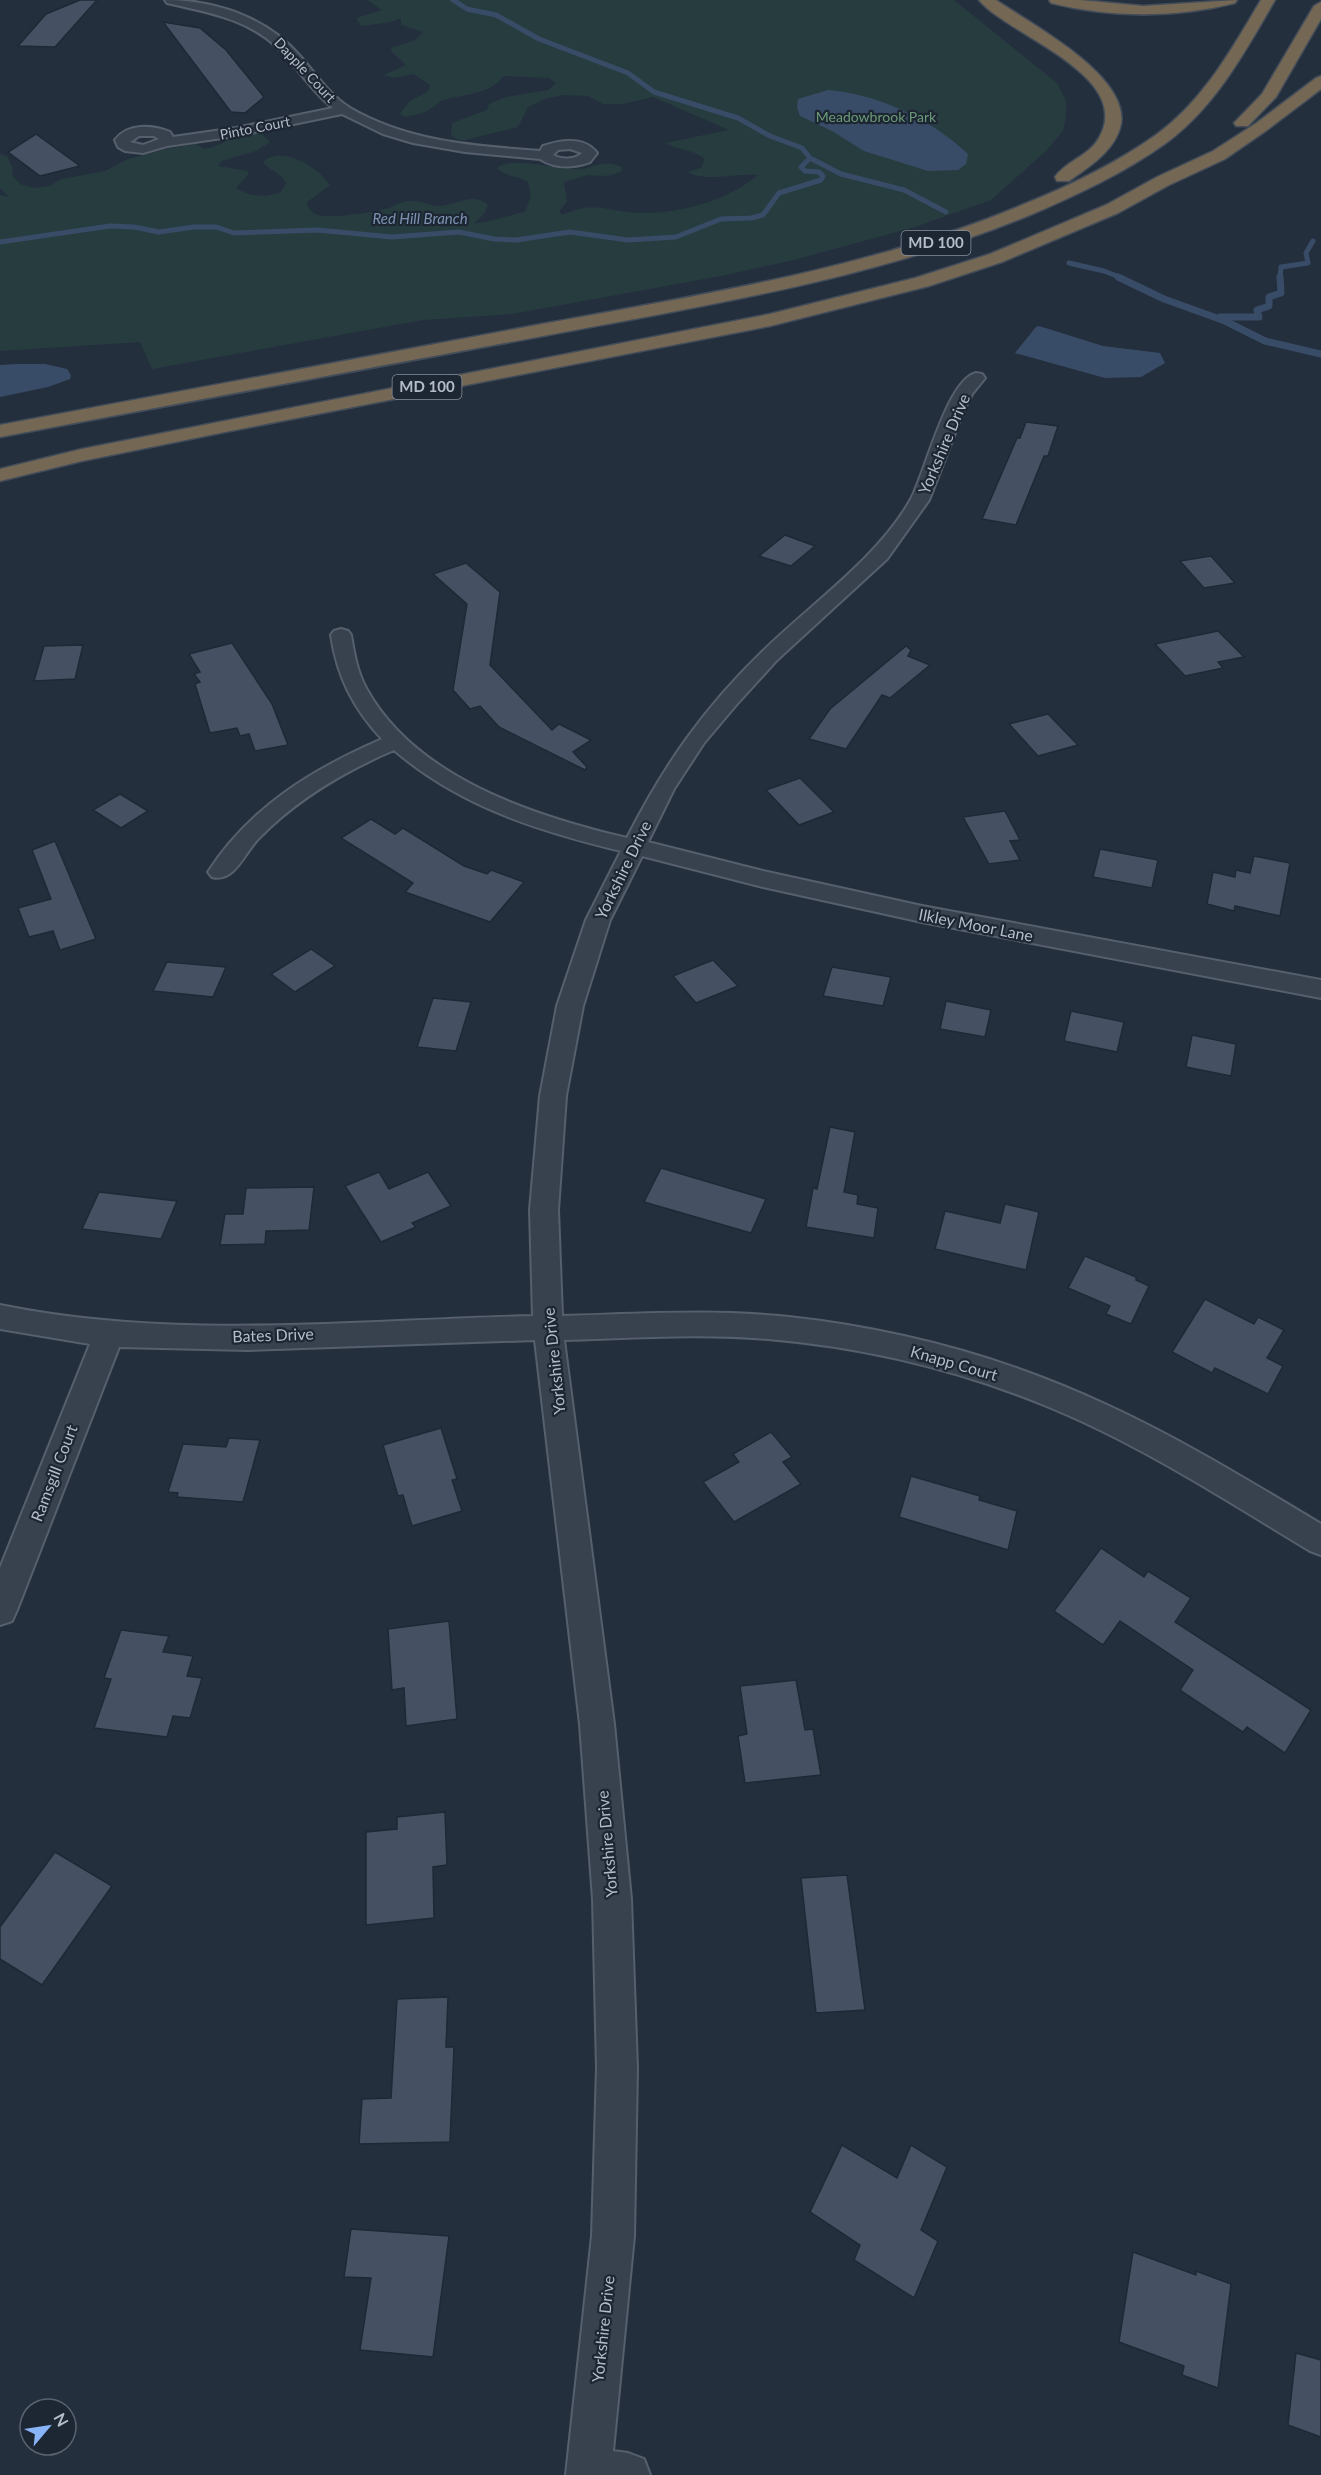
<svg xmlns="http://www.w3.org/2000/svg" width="1321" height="2475" viewBox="0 0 1321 2475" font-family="Lato,sans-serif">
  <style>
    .green { fill: #263c3f }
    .water { fill: #394c67 }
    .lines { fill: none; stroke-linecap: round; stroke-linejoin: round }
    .stream-far1 { stroke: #394c67; stroke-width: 5 }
    .stream { stroke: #394c67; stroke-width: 7 }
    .building { fill: #455162; stroke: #1f2835; stroke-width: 1.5 }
    .minor-casing { stroke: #565f6c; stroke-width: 4 }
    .motorway-casing { stroke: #434c59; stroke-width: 3 }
    .minor { fill: #38414e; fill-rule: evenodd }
    .motorway { fill: #746855; fill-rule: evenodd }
    .labels { text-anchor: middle; stroke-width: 4.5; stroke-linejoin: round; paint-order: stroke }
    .far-street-label { font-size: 14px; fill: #b4bcc9; stroke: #1d2633 }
    .far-park-label { font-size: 14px; fill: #6b9a76; stroke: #1d2633 }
    .far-water-label { font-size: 15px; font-style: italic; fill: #7c92b1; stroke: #1d2633 }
    .shield { fill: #1d2633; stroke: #878f9c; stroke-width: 1.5 }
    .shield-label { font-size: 15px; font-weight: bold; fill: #b4bcc9 }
    .street-label { font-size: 16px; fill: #b4bcc9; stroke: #1d2633 }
  </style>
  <rect width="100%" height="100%" fill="#242f3e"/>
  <!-- green -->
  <path class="green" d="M367,0H954L1057,83L1066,101V116L1063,131L1046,151L991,200L915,227L794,260L721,276L512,314L423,320L152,369L140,342L0,351V195L9,197L0,188V154L7,156L13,168L12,175L20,184L34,188L49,186L62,179L105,171L128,159L167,149L195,144L205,149C228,144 233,132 262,134L270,142L256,151L222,161L218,166L247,171L249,174L236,188C251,197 265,198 281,192L286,183C281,172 269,171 263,162C282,144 318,167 330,185L306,203C309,207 311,212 315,214C327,220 376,212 389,208C397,205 402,201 411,201C421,200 429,206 438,206C454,206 474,191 488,205L484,214L474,223C491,223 508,215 525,212L531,196L528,182C518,175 505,177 497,168C513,155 555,170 576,169C595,169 600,158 623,167L621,172L607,176L588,175L564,182L567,202L559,211L562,215C596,200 607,212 640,213C679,214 727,201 758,175C737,172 708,183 688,172L701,168L705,159C694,149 677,150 665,143L729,130L653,97L623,104H603L588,96L564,95L545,99L528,107L518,127L461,141L451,136L452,123L487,110L489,104L506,97L548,90L556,83L549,78L504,76C489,95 465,94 443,100C438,102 436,106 432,108C423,114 414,115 404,117L400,114L409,102L428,91L430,85L413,74L394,78L384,75L406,65L392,52L391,48L415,40L423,32L401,25V18L391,22L361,26L356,18L382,10Z"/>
  <!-- water -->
  <g class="water">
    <path d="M828,90C878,94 931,119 968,154L966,164L958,170L928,171L864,151L832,131L800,116L797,107L798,99Z"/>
    <polygon points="1039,326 1103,346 1160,353 1165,363 1141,377 1105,378 1015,353 1036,327"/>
    <polygon points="16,364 45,364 67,369 71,375 70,379 48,387 0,397 0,365"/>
  </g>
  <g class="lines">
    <!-- stream-far1 -->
    <g class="stream-far1">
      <polyline points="810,158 841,174 904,190 946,212"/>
      <polyline points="0,242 110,226 134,227 159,232 194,227 216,227 234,233 317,230 392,237 459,232 494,239 516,240 570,232 628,240 676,237 721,219 751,218 763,215 779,193 821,180 823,176 819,172 805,171 801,167 810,158 802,148 770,136 738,118 654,92 628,73 539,39 496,15 467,9 453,0"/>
      <polyline points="1069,263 1104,271 1122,278"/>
      <polyline points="1280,278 1281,267 1308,263 1306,253 1313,241"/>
    </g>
    <!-- stream -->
    <g class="stream">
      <polyline points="1118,277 1164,299 1225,321 1265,341 1321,354"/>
      <polyline points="1220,317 1259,317 1257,310 1269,306 1269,297 1281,293 1280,277"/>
    </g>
  </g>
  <!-- building -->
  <g class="building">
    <polygon points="80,0 97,0 55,47 18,46 46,14"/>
    <polygon points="163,22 200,28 226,50 264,97 245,113 231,112"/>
    <polygon points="36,134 80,166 40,176 8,152"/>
    <polygon points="1026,422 1058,426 1048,456 1044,456 1016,525 982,519 1017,438 1020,438"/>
    <polygon points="785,535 815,546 791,566 759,556"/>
    <polygon points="1211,556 1235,583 1204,588 1180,561"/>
    <polygon points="466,563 500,592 490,665 552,730 559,724 591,740 573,752 587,767 585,770 499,727 480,706 470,709 453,690 467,604 433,574"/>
    <polygon points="1218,631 1244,657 1218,662 1223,668 1185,676 1155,644"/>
    <polygon points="232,643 272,704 288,745 255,751 249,734 240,736 237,728 210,733 195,684 200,682 194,674 200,672 189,654"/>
    <polygon points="83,645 75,679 34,681 44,646"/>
    <polygon points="906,646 911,650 908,656 930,665 890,698 882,695 846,749 809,739 830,709"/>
    <polygon points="1048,714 1078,745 1038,756 1009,724"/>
    <polygon points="800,778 834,812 799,825 766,790"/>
    <polygon points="120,794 148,811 121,828 93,810"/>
    <polygon points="1005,811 1020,840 1010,841 1020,860 989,864 963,817"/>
    <polygon points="371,819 395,834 403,828 464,866 487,874 491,870 524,882 490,922 405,892 413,883 341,838"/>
    <polygon points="55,841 96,939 60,950 53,931 29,937 18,908 51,899 32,850"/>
    <polygon points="1100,849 1158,860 1152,888 1093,877"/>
    <polygon points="1254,856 1290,863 1280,916 1235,906 1234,911 1207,904 1213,872 1235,877 1236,870 1250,873"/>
    <polygon points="311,949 335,966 295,992 271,974"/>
    <polygon points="713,960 738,986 696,1003 673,976"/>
    <polygon points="167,962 226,967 213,997 153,991"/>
    <polygon points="832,967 891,977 883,1006 823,996"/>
    <polygon points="433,998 471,1002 456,1051 417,1047"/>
    <polygon points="946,1001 991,1010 985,1037 940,1029"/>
    <polygon points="1071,1011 1124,1022 1117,1052 1064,1041"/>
    <polygon points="1192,1035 1236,1044 1231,1076 1186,1067"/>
    <polygon points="830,1127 855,1132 844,1192 858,1195 857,1204 878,1208 874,1238 806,1227 813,1188 817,1189"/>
    <polygon points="661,1168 766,1199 751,1233 644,1202"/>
    <polygon points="379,1172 389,1189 428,1172 451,1206 412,1223 416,1227 381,1242 345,1186"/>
    <polygon points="314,1187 309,1230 266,1231 265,1244 220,1245 225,1214 243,1214 246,1188"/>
    <polygon points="99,1192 177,1201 161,1239 82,1229"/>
    <polygon points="1005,1204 1039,1212 1026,1270 935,1249 945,1211 1000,1223"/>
    <polygon points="1085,1256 1136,1277 1136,1280 1149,1286 1131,1324 1106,1314 1110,1306 1068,1288"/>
    <polygon points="1205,1299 1254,1324 1258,1317 1284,1330 1267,1358 1283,1366 1268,1394 1215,1368 1212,1373 1172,1352"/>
    <polygon points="441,1428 457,1479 452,1480 462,1511 412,1526 403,1495 398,1496 383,1445"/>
    <polygon points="771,1432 792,1457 783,1462 801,1484 734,1522 703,1482 739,1462 733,1454"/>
    <polygon points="229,1438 260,1440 243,1502 177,1497 178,1493 168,1492 183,1444 226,1447"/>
    <polygon points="911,1476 980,1496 979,1500 1017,1511 1008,1550 899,1517"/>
    <polygon points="1101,1548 1144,1577 1148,1571 1191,1598 1175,1622 1311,1710 1285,1753 1247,1727 1243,1732 1180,1690 1193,1670 1120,1621 1103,1645 1054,1611"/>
    <polygon points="449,1621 457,1719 406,1726 404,1688 392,1690 388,1629"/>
    <polygon points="121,1630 169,1636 163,1652 193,1656 187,1676 202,1678 190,1718 173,1716 167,1737 94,1728 111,1679 104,1678"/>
    <polygon points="796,1680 805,1730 813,1729 821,1775 745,1783 738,1736 747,1734 740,1686"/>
    <polygon points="445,1812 447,1865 433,1867 434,1918 366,1925 366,1832 397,1829 397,1817"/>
    <polygon points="55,1852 112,1886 42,1985 0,1959 0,1927"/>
    <polygon points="847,1875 865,2010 816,2013 801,1878"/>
    <polygon points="448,1997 446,2047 454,2047 450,2142 359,2144 362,2099 391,2098 397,1999"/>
    <polygon points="842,2145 897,2178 911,2145 947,2167 921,2230 938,2241 914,2298 854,2260 860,2245 810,2212"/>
    <polygon points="351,2229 449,2236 433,2357 360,2350 371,2278 344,2277"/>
    <polygon points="1133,2252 1196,2275 1196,2271 1231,2284 1218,2388 1182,2375 1184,2366 1119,2342"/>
    <polygon points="1296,2353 1321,2360 1321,2437 1288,2425"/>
  </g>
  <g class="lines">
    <!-- minor casing -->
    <g class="minor-casing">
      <g id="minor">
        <path d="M165,0C215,0 266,17 300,56C316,74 329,95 350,108C408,142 475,146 540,151L543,146C561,140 584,136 597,153L590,162C573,168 556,169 540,159L465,152L413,143L383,134L342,114L236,136L167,146L143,153L125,151L118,147L115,140C128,123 152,125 170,132L173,137L236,128L333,108C311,91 297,66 277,47C246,18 206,12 167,3ZM139,136H154L159,139L143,145L130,142ZM570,149L582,153C575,160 561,160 553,155L558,150Z"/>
        <path d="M976,373L982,374L985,378L972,394L964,410L929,500L887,559L777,660L736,705L704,743L674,789L648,842L763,871L922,906L1321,980V998L922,922L763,887L642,856L610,920L583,1006L566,1096L558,1210L562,1316C638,1314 714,1309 789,1317C899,1329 1007,1358 1107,1405C1181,1439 1251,1482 1321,1524V1555L1310,1551C1224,1499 1138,1443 1044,1405C956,1369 862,1347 768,1339C700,1333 632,1338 564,1340L614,1724L631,1899L637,2068L634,2236L613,2451L628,2453L644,2459L650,2475H566L592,2236L597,2068L593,1899L580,1724L535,1340L248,1350L119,1347L17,1610L12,1621L0,1625V1568L90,1344L0,1329V1305C175,1341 355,1320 533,1316L530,1210L540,1096L557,1006L586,920L621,851C538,831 459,806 394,750C343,772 297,799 258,839C244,854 234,883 212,877L208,872C250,807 313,769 382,739C353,708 337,676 331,635L334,631L341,629L348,631L351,635C354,653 357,671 366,688C415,778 534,816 627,838C664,765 704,708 763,651C810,605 879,557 911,499C925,473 947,380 976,373Z"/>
      </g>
    </g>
    <!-- motorway casing -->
    <g class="motorway-casing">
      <g id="motorway">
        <path d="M979,0H996C1031,24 1129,75 1121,124C1116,150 1089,167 1069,181H1057L1055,177C1066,161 1089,156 1099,138C1135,75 1007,35 979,0Z"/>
        <path d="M1049,0H1080L1143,6L1237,0L1235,3C1175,18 1112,18 1051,3Z"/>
        <path d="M1261,0H1275C1244,53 1216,106 1166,143C1124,173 1077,195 1030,215C875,279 707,305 543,336C362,369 181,403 0,437V425C181,391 361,358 542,324C704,294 869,269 1022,205C1069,186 1115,164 1156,135C1204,100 1231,50 1261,0Z"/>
        <polygon points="1321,2 1321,19 1276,97 1248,126 1236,126 1234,123 1262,94 1314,6"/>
        <polygon points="1321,76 1321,89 1267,130 1225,159 1169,185 1118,213 1002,262 929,286 770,326 225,432 82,461 0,481 0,469 82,449 770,314 915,278 990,254 1106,205 1157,177 1213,151 1255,124 1316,78"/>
      </g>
    </g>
    <!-- minor -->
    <use href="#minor" class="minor"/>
    <!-- motorway -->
    <use href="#motorway" class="motorway"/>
  </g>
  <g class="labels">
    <!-- far-street labels -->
    <g class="far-street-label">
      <text transform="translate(305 70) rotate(47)" y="5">Dapple Court</text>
      <text transform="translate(255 128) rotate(-11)" y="5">Pinto Court</text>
    </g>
    <!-- far-park labels -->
    <g class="far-park-label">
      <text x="876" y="122">Meadowbrook Park</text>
    </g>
    <!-- far-water labels -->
    <g class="far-water-label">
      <text x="420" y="224">Red Hill Branch</text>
    </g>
    <!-- shield labels -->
    <g class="shield">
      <rect x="901.5" y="231" width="69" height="24" rx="4.5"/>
      <rect x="392.5" y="375" width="69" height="24" rx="4.5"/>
    </g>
    <g class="shield-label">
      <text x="936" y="248">MD 100</text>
      <text x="427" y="392">MD 100</text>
    </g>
    <!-- street labels -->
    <g class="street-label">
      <text transform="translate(944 444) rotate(-67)" y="6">Yorkshire Drive</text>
      <text transform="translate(623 870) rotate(-64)" y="6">Yorkshire Drive</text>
      <text transform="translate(976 925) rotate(11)" y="6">Ilkley Moor Lane</text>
      <text transform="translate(273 1335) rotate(-2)" y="6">Bates Drive</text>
      <text transform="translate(554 1361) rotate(-96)" y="6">Yorkshire Drive</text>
      <text transform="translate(954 1363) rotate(16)" y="6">Knapp Court</text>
      <text transform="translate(54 1473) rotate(-69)" y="6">Ramsgill Court</text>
      <text transform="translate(607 1844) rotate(-95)" y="6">Yorkshire Drive</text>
      <text transform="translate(603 2329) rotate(-84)" y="6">Yorkshire Drive</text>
    </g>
  </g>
  <!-- north arrow -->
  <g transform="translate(48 2427) rotate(61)"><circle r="28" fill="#1d2633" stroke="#59626f" stroke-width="1.5"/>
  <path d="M0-4.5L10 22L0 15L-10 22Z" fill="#8ab4f8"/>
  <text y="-9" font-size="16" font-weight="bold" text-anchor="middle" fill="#b4bcc9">N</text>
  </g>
</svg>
